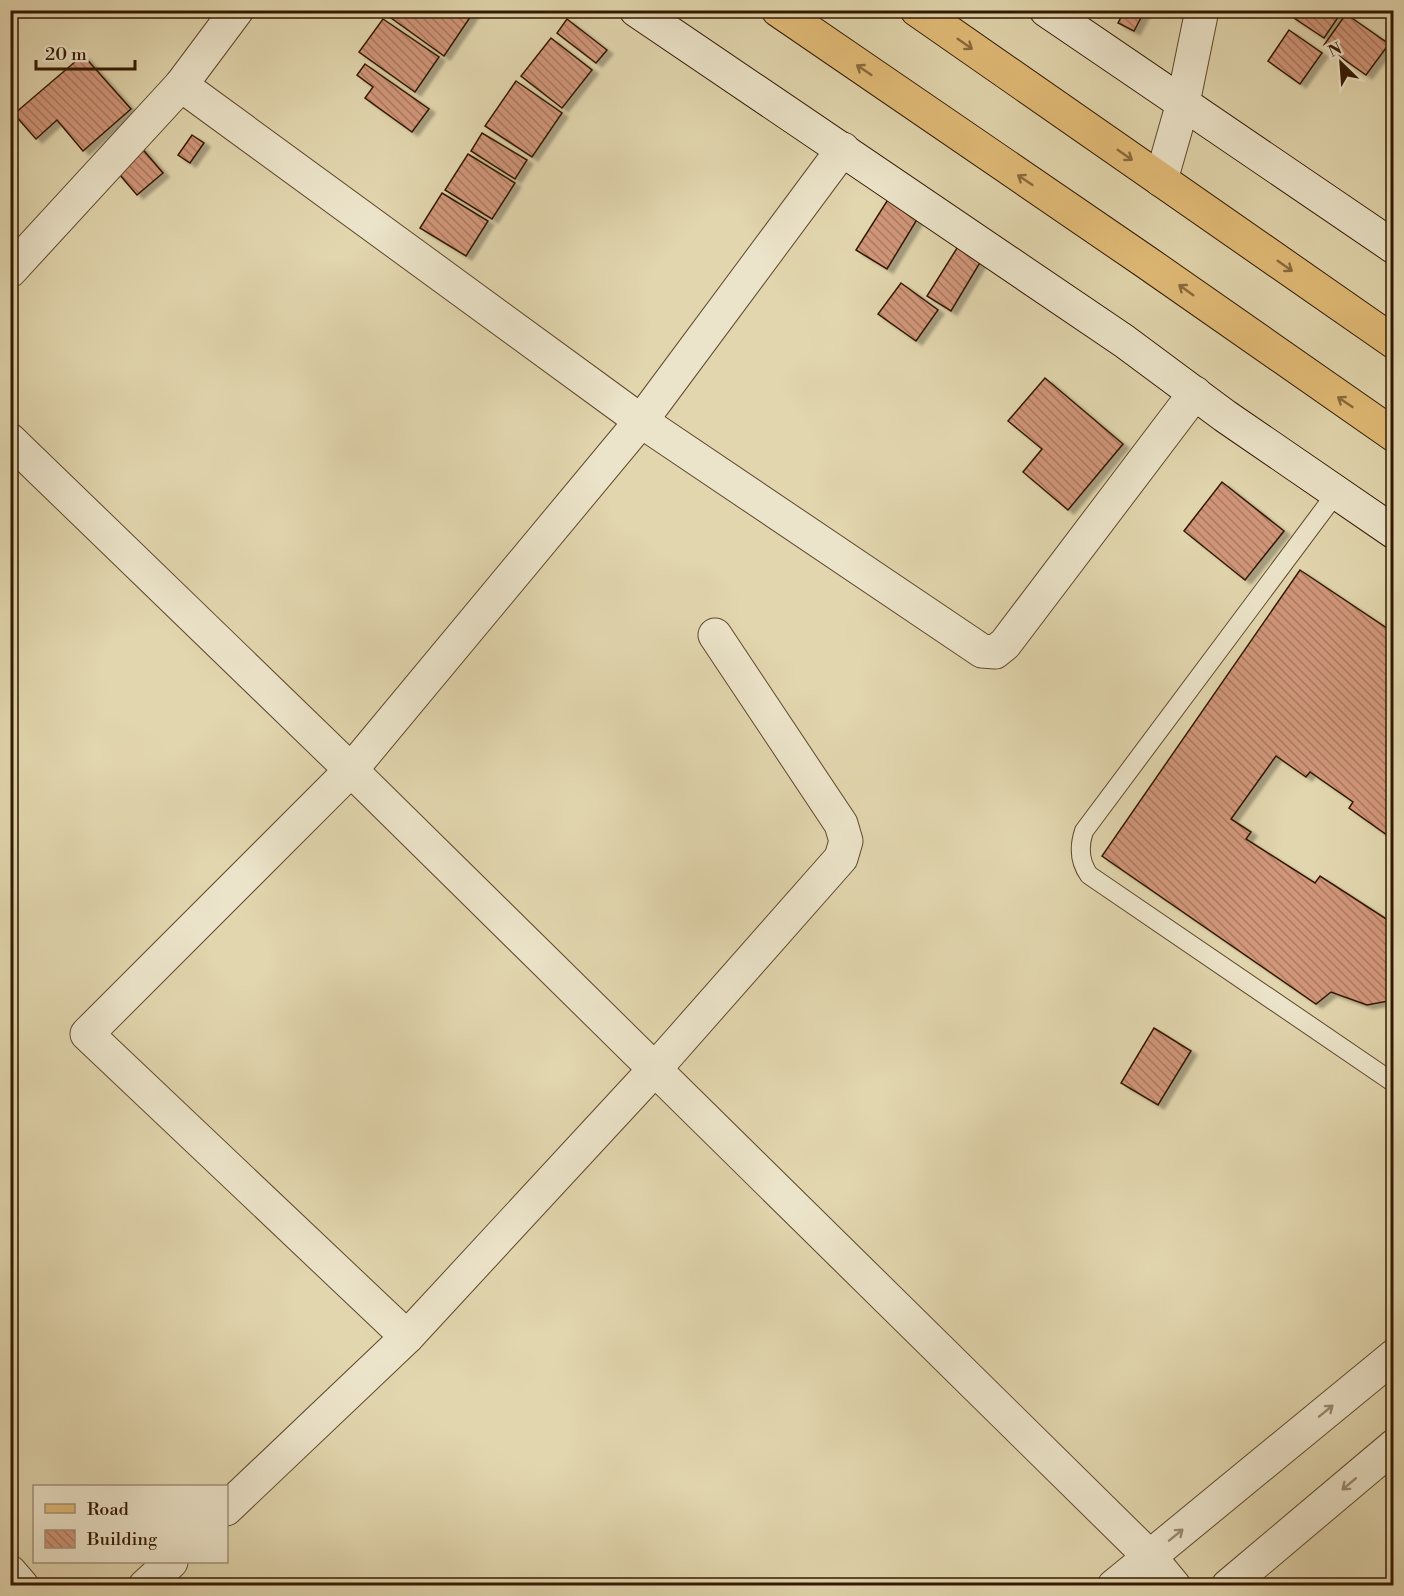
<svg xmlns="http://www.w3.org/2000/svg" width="1404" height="1596" viewBox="0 0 1404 1596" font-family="'Libre Bodoni',serif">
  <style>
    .building { fill: url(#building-back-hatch); stroke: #331901; stroke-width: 1.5; filter: url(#shadow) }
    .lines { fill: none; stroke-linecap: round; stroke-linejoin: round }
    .lane-casing { stroke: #5f482c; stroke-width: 20 }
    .street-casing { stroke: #5f482c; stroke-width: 35 }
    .secondary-casing { stroke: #331901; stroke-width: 35 }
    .primary-casing { stroke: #331901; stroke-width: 35 }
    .lane { stroke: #ece4ca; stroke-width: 18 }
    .street { stroke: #ece4ca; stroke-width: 33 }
    .secondary { stroke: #ece4ca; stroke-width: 33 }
    .primary { stroke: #e1bb77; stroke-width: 33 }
    .oneway { stroke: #8a6a3c }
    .oneway2 { stroke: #998970 }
  </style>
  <defs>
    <pattern id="building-back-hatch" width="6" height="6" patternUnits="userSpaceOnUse" patternTransform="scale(1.5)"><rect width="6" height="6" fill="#d1967a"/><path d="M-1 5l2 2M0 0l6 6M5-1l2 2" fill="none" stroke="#aa7a62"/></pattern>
    <filter id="shadow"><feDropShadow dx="6" dy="4" stdDeviation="1.5" flood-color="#0004"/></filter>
  </defs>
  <rect width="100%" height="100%" fill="#e2d6ae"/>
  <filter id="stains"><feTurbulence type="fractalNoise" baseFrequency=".00333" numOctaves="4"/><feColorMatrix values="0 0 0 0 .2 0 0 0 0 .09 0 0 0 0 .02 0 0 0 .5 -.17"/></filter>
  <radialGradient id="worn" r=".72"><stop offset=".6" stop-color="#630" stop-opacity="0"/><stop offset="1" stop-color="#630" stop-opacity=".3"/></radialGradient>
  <!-- building -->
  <g class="building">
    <polygon points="380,10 475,10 444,56"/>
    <polygon points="1125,10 1145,10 1134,31 1118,23"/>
    <polygon points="1295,10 1343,10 1324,38 1291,16"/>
    <polygon points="1346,14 1389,44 1366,75 1324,45"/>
    <polygon points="383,19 439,57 415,92 359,52"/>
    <polygon points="567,19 607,50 596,63 557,33"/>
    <polygon points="1289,30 1322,53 1300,84 1268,61"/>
    <polygon points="551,38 592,70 562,108 521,76"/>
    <polygon points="83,55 131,109 83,151 57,120 36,139 14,114"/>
    <polygon points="365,64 429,109 412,132 365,98 373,87 357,75"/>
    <polygon points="516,81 562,113 532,157 485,126"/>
    <polygon points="482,133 527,160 515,179 471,151"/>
    <polygon points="192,135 204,143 190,163 178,155"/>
    <polygon points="139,145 163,173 137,195 113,167"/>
    <polygon points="468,154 515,183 492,219 445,190"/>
    <polygon points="894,190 924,208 887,269 856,250"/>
    <polygon points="442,193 488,221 466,256 420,228"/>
    <polygon points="964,237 987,251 951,311 927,296"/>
    <polygon points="901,283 938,310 916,341 878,314"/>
    <polygon points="1045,378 1123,444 1068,510 1023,472 1042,449 1008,421"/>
    <polygon points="1222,482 1284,531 1245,580 1184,531"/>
    <polygon points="1300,570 1394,633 1394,840 1349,808 1353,802 1310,772 1306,777 1276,756 1231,819 1251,832 1246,839 1315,883 1320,876 1394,924 1394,1000 1367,1005 1331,992 1316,1004 1102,856"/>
    <polygon points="1154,1028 1191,1051 1158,1105 1121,1083"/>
  </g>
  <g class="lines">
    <!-- lane casing -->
    <g class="lane-casing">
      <path id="lane" d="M1337,492L1084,831C1079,846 1079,861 1089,875L1394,1083"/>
    </g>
    <!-- street casing -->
    <g class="street-casing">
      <g id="street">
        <polyline points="181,85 641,421 982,651 995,652 1005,644 1195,393"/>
        <polyline points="1161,180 1183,103 1202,10"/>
        <polyline points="10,271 181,85 237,10"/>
        <polyline points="10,440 351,770 1150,1557 1174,1586"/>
        <polyline points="407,1337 87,1034 351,770 641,421 843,149"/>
        <polyline points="226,1509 407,1337 654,1070 841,858 846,841 841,824 715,635"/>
        <polyline points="10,1572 22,1586"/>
        <polyline points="145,1586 171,1562"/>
        <polyline points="1114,1586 1394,1356"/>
        <polyline points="1228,1586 1394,1446"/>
      </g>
    </g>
    <!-- secondary casing -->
    <g class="secondary-casing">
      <g id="secondary">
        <polyline points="636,10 1124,341 1225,416 1394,532"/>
        <polyline points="1046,10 1394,247"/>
      </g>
    </g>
    <!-- primary casing -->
    <g class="primary-casing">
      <g id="primary">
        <polyline points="778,10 1146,262 1394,435"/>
        <polyline points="917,10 1394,342"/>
      </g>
    </g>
    <!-- lane -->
    <use href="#lane" class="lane"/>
    <!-- street -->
    <use href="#street" class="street"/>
    <!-- secondary -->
    <use href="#secondary" class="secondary"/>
    <!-- primary -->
    <use href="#primary" class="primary"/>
  </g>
  <!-- one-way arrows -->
  <defs><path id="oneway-shaft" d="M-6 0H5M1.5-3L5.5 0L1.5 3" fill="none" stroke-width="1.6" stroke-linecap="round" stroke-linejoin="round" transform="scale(1.5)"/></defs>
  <g class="oneway">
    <use href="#oneway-shaft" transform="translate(965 44) rotate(35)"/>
    <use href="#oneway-shaft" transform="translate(864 70) rotate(-146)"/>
    <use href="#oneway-shaft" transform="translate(1125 155) rotate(35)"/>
    <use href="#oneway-shaft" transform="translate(1025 180) rotate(-146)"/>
    <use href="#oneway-shaft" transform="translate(1285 266) rotate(35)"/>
    <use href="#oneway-shaft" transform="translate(1186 290) rotate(-144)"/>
    <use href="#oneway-shaft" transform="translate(1345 402) rotate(-146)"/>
  </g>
  <g class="oneway2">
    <use href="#oneway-shaft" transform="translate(1326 1411) rotate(-39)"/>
    <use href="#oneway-shaft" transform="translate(1349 1484) rotate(140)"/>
    <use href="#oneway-shaft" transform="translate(1176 1535) rotate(-39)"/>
  </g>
  <!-- margin -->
  <rect width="1404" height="1596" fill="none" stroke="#e2d6ae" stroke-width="36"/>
  <rect x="12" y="12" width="1380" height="1572" fill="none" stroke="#331901" stroke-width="3"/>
  <rect x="18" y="18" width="1368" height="1560" fill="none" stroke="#331901" stroke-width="1.5"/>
  <!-- legend -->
  <rect x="33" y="1485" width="195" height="78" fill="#ece4ca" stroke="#a2937a" stroke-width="1.5"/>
  <rect x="45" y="1504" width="30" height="9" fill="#e1bb77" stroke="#a2937a" stroke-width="1.5"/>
  <text x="87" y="1515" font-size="18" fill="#331901">Road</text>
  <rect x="45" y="1530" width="30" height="18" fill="url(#building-back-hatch)" stroke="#a2937a" stroke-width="1.5"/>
  <text x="87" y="1545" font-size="18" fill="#331901">Building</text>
  <!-- north arrow -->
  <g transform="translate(1341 63) rotate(335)" stroke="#ece4ca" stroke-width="4.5" paint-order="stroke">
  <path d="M0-4.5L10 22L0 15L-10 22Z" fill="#331901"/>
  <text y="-9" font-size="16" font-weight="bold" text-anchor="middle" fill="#331901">N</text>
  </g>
  <!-- scale -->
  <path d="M36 60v9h99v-9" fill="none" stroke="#331901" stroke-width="3"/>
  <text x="45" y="60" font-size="18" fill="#331901" stroke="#ece4ca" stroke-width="4.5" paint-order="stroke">20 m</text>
  <rect width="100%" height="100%" filter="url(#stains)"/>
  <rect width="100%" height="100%" fill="url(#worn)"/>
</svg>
